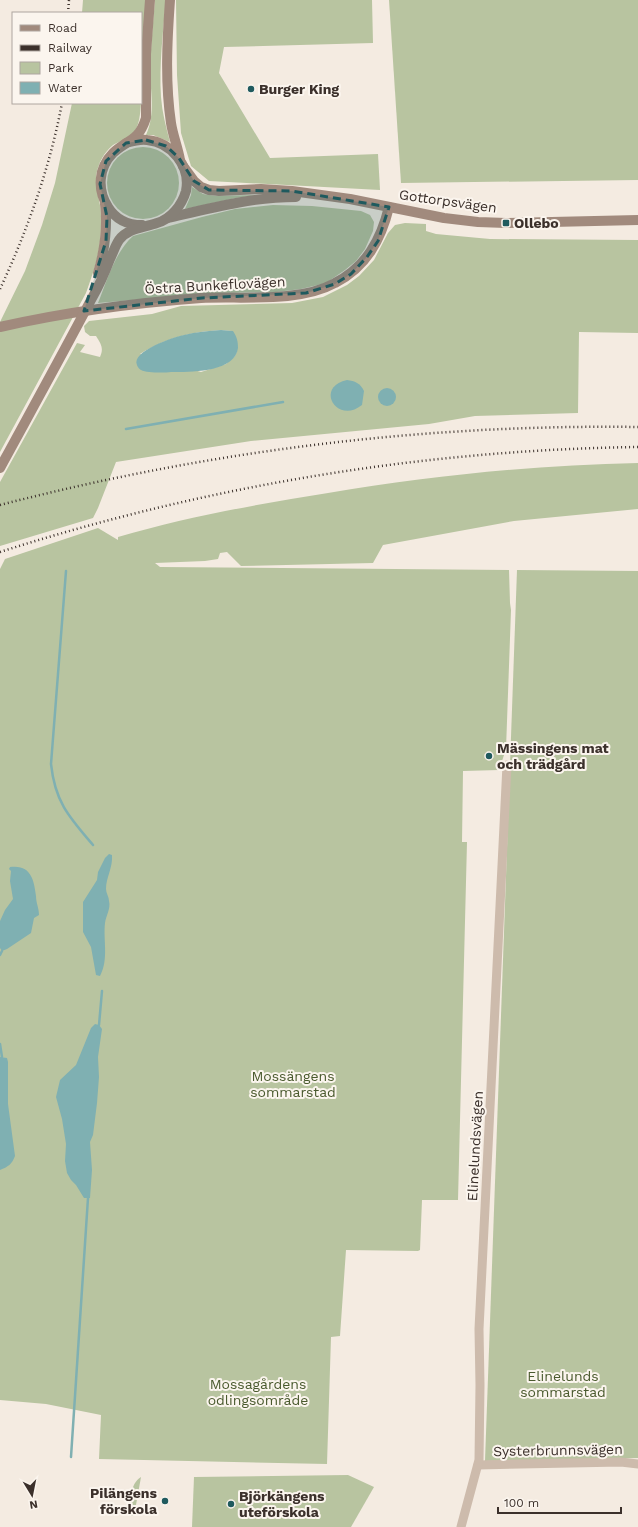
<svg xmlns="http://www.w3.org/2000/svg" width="638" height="1527" viewBox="0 0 638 1527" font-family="'Work Sans',sans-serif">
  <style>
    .green { fill: #b8c4a0; fill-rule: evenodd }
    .water { fill: #7fb0b2 }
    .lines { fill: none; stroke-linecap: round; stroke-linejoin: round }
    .stream { stroke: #7fb0b2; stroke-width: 2.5 }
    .street { stroke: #cdbbac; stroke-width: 9 }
    .secondary { stroke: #a18a7d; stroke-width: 10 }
    .rail { stroke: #3b302b; stroke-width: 2.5; stroke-dasharray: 1 3; stroke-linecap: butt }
    .marked { fill: #1f5a5e; fill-opacity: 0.2; stroke: #1f5a5e; stroke-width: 3; stroke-dasharray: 8 5; stroke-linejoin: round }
    .poi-dot { fill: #1f5a5e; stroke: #fbf5ee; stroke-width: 1.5 }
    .labels { text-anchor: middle; stroke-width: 4; stroke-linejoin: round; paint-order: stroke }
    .poi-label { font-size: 14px; font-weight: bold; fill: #3b302b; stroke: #fbf5ee; text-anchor: start }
    .street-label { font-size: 14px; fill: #3b302b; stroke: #fbf5ee }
    .park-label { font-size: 14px; fill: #4a5a2e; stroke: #fbf5ee }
  </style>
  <rect width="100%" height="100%" fill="#f4ebe1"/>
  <!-- green -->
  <g class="green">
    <polygon points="83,0 146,0 141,62 141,13 82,13"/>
    <path d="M155,0H166C163,32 159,65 161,97C162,112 166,127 170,142L153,135H146C156,114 150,90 150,68C151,45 153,23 155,0Z"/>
    <polygon points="176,0 372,0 373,43 224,47 219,73 270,158 378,154 380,190 209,181 191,166 181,133 177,75"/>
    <polygon points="389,0 638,0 638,180 401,183"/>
    <path d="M72,103H141C140,114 140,126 132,135C127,140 119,141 113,145C107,150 101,158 99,165C91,184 101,197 101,216C102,247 96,265 86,293L0,452V322L25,271L42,225L55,183Z"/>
    <circle cx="143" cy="183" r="36"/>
    <polygon points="192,187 203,194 216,196 257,195 236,198 185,209 191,195"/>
    <path d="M273,205L312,206L361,211L370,215L374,222L373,231L365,249L356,261L345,270L326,283L301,289L276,292L213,293L98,303C107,281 115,252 133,236L202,217L235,209Z"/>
    <path d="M405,223L426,224V231L436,234L490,239L638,240V333L579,332L578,413L475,416L429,424L251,441L116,462L98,508L93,518L0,546V482L77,343L85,345L80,352L100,357C104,348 101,344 96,336H90L85,332L84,326L89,321L152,314L181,306L292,303L323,297L347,285L359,276L374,260L388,233L395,225ZM221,330L232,331L237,351L235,356L226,364L201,372L140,354C166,338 190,332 221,330Z"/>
    <path d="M638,463V509L514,521L383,545L373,563L241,566L227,552L220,553L218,559L205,561L155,563L160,567L509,570L510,603L511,610L506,749L499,770L463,771L462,842H467L458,1200H422L420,1250L418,1251L346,1250L340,1336L331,1337L327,1464L99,1459L101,1415L46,1404L0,1400V569L5,559L98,528L118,540V537C186,517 258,504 328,493C430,476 534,465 638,463Z"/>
    <polygon points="517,570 638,571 638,1458 485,1461"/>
    <polygon points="348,1475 374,1487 351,1527 192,1527 194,1477"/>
    <path d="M141,1477L134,1516H131C130,1504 129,1484 141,1477Z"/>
  </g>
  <!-- water -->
  <g class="water">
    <path d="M221,330L233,331C237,337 238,341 238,348C235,373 189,372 171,372C164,373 147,373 141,370C140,370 137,366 137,365C131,351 174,337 184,335C196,332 208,331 221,330Z"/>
    <path d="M347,380C355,381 360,383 364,391L362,405C337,425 314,387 347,380Z"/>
    <circle cx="387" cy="397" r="9"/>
    <path d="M109,854L112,855C113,868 106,877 106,889C106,893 109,897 109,901C111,908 106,916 105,923C103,940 109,959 100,976L96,975L91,947L83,932V902L97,880L98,872L105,858Z"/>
    <path d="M10,867C31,864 34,880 36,896C36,903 39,908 39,915L34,918L31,933L7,949L2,951L0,948V921L5,910L13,899L10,881L11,871L9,869Z"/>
    <polygon points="95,1024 99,1025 102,1029 98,1057 99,1077 97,1103 93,1135 90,1142 92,1170 90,1198 84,1198 76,1185 71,1180 67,1173 65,1161 66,1144 62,1119 56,1097 60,1080 76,1065 91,1028"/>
    <path d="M0,1057L7,1058L8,1062V1104L15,1156C12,1164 8,1167 0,1170Z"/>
  </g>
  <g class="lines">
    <!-- stream -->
    <g class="stream">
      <polyline points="126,429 283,402"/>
      <path d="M66,571L51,764C55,802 69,817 93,845"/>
      <polyline points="0,955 2,951"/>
      <polyline points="99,1025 102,991"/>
      <polyline points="0,1044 2,1057"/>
      <polyline points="71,1457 88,1198"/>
    </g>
    <!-- street -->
    <g class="street">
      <polyline points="478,1465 621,1462 638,1464"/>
      <polyline points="461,1527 479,1460 480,1385 479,1329 507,765"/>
    </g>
    <!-- secondary -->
    <g class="secondary">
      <path d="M170,0C167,42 165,82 171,123C173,136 178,148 180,160"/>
      <polyline points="183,166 194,181 201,187 209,190 219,191 261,189 292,191 350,199 444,218 478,222 506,223 638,220"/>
      <path d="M168,218C211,208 252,197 296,197"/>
      <path d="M142,225C128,225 116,220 108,207C97,190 98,168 113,153C120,146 130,142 137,135C142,130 144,124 146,118V54L150,0"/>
      <path d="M98,273C105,249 108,228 105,204"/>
      <path d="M0,327C66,312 133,303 201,298C242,296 299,303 335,283C366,267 381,240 389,207"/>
      <path d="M0,468C31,411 62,355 92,298C99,286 105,272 110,259C113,253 115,246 119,240C128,228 143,228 157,223C171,219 182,205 186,191C191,166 171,142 147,140C139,139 133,141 126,143"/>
    </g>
    <!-- rail -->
    <g class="rail">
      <polyline points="68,13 69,0"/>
      <path d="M0,289C28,229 50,167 62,103"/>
      <path d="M0,505C209,451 422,424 638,427"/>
      <path d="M0,552C206,486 422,450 638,447"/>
    </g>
  </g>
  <!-- marked area -->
  <path class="marked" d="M146,140L166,146L179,158L194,181L209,190L292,191L389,207L378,241L367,257L351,274L335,284L306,293L202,298L84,311L106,241L107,217L100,184L106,161L126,143Z"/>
  <!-- markers -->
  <g class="poi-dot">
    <circle cx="251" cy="89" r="4"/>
    <rect x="502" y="219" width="8" height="8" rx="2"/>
    <circle cx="489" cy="756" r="4"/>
    <circle cx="165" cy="1501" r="4"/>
    <circle cx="231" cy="1504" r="4"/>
  </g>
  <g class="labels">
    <!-- poi labels -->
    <g class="poi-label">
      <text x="259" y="94">Burger King</text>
      <text x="514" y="228">Ollebo</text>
      <text x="497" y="753">Mässingens mat<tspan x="497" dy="16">och trädgård</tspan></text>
      <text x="157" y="1498" text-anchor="end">Pilängens<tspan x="157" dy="16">förskola</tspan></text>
      <text x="239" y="1501">Björkängens<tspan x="239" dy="16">uteförskola</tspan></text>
    </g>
    <!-- street labels -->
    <g class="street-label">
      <text transform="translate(448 201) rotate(8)" y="5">Gottorpsvägen</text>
      <text transform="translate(215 285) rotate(-3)" y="5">Östra Bunkeflovägen</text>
      <text transform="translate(475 1146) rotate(-87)" y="5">Elinelundsvägen</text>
      <text transform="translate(558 1450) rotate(-1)" y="5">Systerbrunnsvägen</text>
    </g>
    <!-- park labels -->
    <g class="park-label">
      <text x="293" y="1081">Mossängens<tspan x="293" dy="16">sommarstad</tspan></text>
      <text x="563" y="1381">Elinelunds<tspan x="563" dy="16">sommarstad</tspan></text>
      <text x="258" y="1389">Mossagårdens<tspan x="258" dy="16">odlingsområde</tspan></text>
    </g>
  </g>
  <!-- legend -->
  <rect x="12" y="12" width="130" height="92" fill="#fbf5ee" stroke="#aea6a0"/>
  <rect x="20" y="25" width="20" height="6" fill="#a18a7d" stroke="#aea6a0"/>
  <text x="48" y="32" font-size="12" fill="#3b302b">Road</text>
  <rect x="20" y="45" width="20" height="6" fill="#3b302b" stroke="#aea6a0"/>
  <text x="48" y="52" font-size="12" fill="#3b302b">Railway</text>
  <rect x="20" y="62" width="20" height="12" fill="#b8c4a0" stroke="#aea6a0"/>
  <text x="48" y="72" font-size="12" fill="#3b302b">Park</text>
  <rect x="20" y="82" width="20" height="12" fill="#7fb0b2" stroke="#aea6a0"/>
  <text x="48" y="92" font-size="12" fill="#3b302b">Water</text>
  <!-- north arrow -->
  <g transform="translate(32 1495) rotate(170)" stroke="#fbf5ee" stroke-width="3" paint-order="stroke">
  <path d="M0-3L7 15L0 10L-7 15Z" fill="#3b302b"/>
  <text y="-6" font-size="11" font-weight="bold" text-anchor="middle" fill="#3b302b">N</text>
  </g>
  <!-- scale -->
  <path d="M498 1507v6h123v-6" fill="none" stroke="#3b302b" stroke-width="2"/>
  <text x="504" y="1507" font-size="12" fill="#3b302b" stroke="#fbf5ee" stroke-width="3" paint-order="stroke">100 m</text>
</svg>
